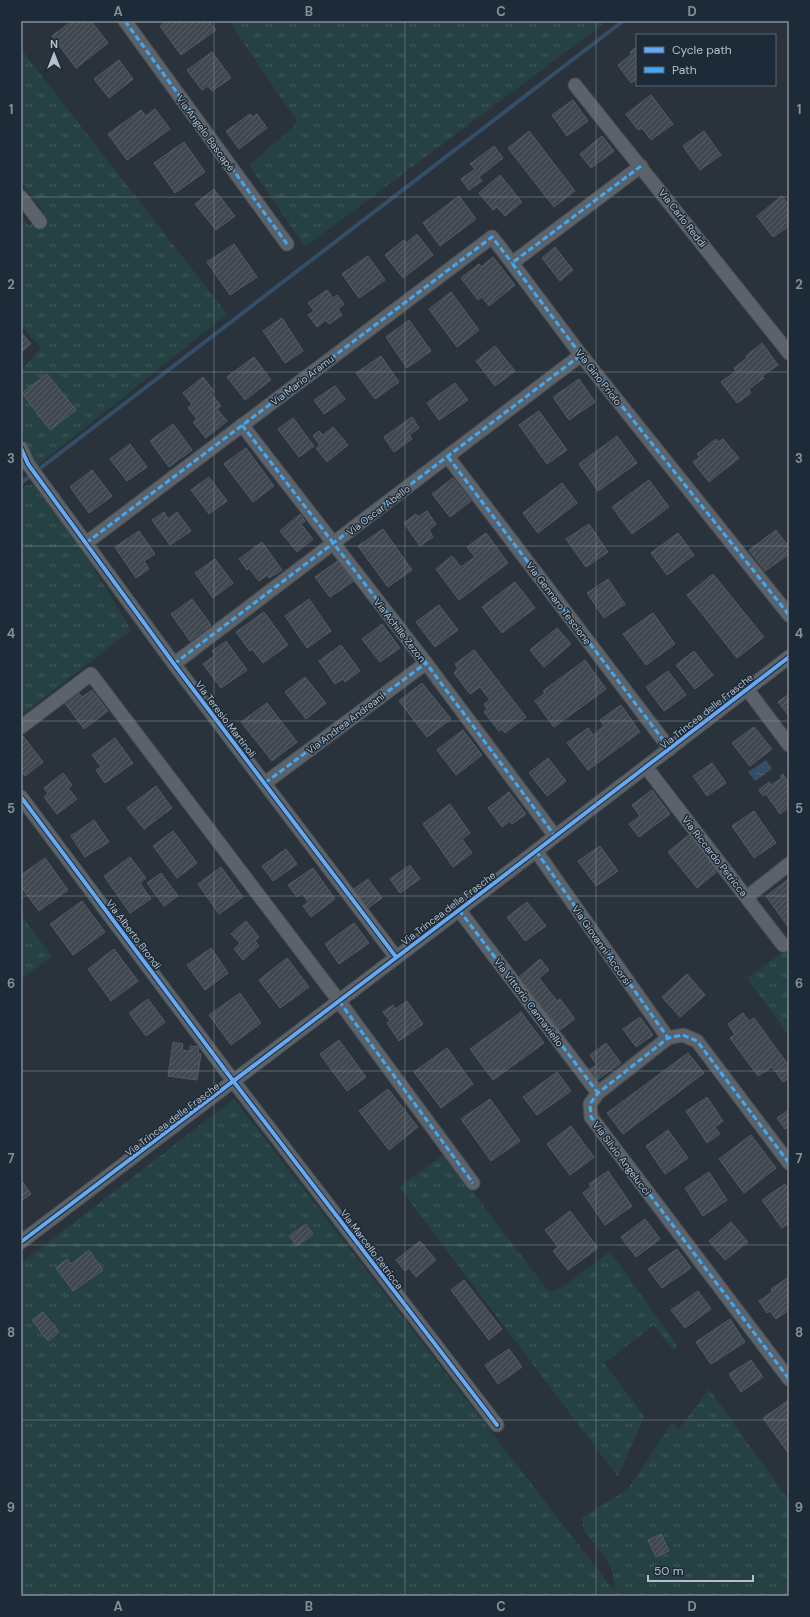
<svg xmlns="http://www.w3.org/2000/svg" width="810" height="1617" viewBox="0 0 810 1617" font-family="'DM Sans',sans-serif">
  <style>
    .grass { fill: url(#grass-tufts) }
    .water { fill: url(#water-ripples) }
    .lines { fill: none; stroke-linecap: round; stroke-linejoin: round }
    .stream { stroke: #354e67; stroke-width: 4 }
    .building { fill: url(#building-hatch); stroke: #525a63 }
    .minor-casing { stroke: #494f56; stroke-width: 15 }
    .minor { stroke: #5b6269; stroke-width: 13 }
    .quiet { stroke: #3fa9f5; stroke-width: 3; stroke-dasharray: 6 3; stroke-linecap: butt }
    .cycleway-casing { stroke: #1d2a37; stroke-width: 6 }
    .cycleway { stroke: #66a8f1; stroke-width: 4 }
    .grid { fill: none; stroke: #848f9a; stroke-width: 1; stroke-opacity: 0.55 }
    .labels { text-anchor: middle; stroke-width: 3; stroke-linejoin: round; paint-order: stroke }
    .street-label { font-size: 10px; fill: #b5c0cc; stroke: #1d2a37 }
    .neatline { fill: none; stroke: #848f9a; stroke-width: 1.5 }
    .grid-label { font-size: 13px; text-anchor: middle; font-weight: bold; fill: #848f9a }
  </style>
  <defs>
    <pattern id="grass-tufts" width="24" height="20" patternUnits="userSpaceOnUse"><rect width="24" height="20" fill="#264143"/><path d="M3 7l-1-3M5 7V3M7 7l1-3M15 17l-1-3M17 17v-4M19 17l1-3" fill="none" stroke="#435b5d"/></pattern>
    <pattern id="water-ripples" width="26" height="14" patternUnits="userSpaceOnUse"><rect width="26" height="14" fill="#354e67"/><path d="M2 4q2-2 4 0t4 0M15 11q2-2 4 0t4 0" fill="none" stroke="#50667c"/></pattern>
    <pattern id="building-hatch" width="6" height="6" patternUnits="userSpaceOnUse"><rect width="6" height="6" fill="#40474f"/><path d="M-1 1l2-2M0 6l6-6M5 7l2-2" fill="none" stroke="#596067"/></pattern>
  </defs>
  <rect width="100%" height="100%" fill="#2a333c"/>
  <!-- grass -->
  <g class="grass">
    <polygon points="229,21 607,21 305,247 249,165 298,123"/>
    <polygon points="21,49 227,314 37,466 21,433 21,370 41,349 21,325 21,214 29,226 44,212 21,182"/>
    <polygon points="42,483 131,630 21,716 21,487"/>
    <polygon points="21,915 52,957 21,979"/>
    <polygon points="789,947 789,1036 747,978"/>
    <path d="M234,1099L615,1592C615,1585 613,1569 608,1562C600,1547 582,1537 582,1518L628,1489L672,1423L678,1430L709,1389L789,1501V1596H21V1263Z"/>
    <polygon points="444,1154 549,1292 562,1287 610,1252 677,1345 674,1351 654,1325 604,1363 644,1416 618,1477 399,1187"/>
  </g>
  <!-- water -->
  <polygon class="water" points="766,760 772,769 755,781 748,772"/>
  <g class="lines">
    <!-- stream -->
    <polyline class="stream" points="21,483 623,21"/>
  </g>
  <!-- building -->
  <g class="building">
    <polygon points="72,21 91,21 108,43 76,68 52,36"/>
    <polygon points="167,21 209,21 216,30 181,55 160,26"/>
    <polygon points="637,47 637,79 631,83 618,65 632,54 630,52"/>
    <polygon points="212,52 231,78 212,91 208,86 202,90 187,70"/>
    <polygon points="119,60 133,79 109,98 94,79"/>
    <polygon points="651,95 673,124 651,140 642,128 638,130 626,114"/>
    <polygon points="573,100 588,121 567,136 552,115"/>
    <polygon points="155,109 170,129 127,160 108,134 141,110 146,116"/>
    <polygon points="250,114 253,117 257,114 267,128 239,149 226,131"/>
    <polygon points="529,131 575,191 554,207 508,148"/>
    <polygon points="704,131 721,155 700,170 683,146"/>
    <polygon points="602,136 614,151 591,168 580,154"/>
    <polygon points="184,142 205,172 175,193 154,163"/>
    <polygon points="494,146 503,158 479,177 482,181 469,190 461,179 475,169 470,164"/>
    <polygon points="500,175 522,202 505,216 497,207 493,210 479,193"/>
    <polygon points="214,189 235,216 216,230 195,204"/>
    <polygon points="459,196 476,219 440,246 423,223"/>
    <polygon points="782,196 789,205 789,226 773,237 757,216"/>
    <polygon points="417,234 433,255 403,278 385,255 404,240 406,243"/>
    <polygon points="234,244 257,277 230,295 207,262"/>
    <polygon points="555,247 573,270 560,281 542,258"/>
    <polygon points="368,256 385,280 359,298 342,274"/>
    <polygon points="493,257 515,285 489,306 482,297 478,300 461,278 479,264 481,267"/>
    <polygon points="327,290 333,298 337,295 344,304 338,309 342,315 329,324 326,320 317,327 308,315 314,311 308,303"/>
    <polygon points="451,292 479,330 457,347 429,309"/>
    <polygon points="282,318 303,351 285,363 263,331"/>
    <polygon points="409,320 431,351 407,368 386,337"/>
    <polygon points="21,332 31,344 21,352"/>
    <polygon points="762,343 778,365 762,376 764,378 749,389 751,393 737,403 721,382 736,371 734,368 747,358 746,356"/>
    <polygon points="495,346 515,371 495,386 476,361"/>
    <polygon points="381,356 399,382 375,399 356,373"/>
    <polygon points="254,357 271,380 245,400 227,377"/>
    <polygon points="47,374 76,410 50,430 22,393"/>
    <polygon points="203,377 214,391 211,393 221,406 217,409 227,421 206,438 193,422 197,419 188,408 192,404 183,393"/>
    <polygon points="579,379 595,402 569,420 553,397"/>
    <polygon points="455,383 468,400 439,420 427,403"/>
    <polygon points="335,386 345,399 324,414 314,400"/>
    <polygon points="539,411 567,450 547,464 519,425"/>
    <polygon points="412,417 419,428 409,435 412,439 394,452 384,437"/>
    <polygon points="293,418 314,446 299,457 278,429"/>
    <polygon points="173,424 192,450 169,467 150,441"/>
    <polygon points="333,427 348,445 327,462 316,448 320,445 313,436 319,431 323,435"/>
    <polygon points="617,436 637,463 598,491 579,464"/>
    <polygon points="716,439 718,442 723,439 739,458 709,482 693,462 700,457 697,454"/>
    <polygon points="130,444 147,467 127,481 110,459"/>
    <polygon points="246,448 274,486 253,502 224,464"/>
    <polygon points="92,470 112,496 89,513 70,487"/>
    <polygon points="209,477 227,501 209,514 191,490"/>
    <polygon points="453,478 471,501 450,517 432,494"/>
    <polygon points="649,480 669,507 632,534 612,507"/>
    <polygon points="562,483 577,503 538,533 523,513"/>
    <polygon points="427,511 436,524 429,530 433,537 420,546 404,523 416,514 418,517"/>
    <polygon points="164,512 168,519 177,512 191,531 170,545 152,520"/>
    <polygon points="300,514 305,521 301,524 313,539 297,552 280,531"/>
    <polygon points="589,524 608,552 586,567 566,539"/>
    <polygon points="383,529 412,570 388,587 358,546"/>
    <polygon points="776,530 789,547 789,554 765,571 749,550"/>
    <polygon points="139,531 155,554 144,561 149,569 136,578 115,547"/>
    <polygon points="486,533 508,563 459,600 436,569 452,556 461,567 475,557 467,547"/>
    <polygon points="678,533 694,555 667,575 651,553"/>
    <polygon points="262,542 282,570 269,578 267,575 259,581 249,568 247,570 239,559"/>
    <polygon points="215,559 233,583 213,598 195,573"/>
    <polygon points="339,560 354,581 330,597 315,577"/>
    <polygon points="713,574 764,637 737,658 687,595"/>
    <polygon points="608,579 625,604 604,618 587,593"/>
    <polygon points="515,582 535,608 502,633 482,607"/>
    <polygon points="192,599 211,625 190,641 171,614"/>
    <polygon points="309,599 331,631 307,648 285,616"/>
    <polygon points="439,605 458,630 435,647 416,622"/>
    <polygon points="264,612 288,645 263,663 252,649 250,651 236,632"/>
    <polygon points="653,613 675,644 646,665 623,634"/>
    <polygon points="382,624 400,648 380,662 362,639"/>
    <polygon points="557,628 571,644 544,667 530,650"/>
    <polygon points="226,641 247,670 221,688 203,664 215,655 212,651"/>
    <polygon points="341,645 360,671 345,682 343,679 335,684 319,661"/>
    <polygon points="474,650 526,717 505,733 502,729 499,731 484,712 487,709 484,704 490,700 480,687 470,694 454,673 458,669 455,664"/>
    <polygon points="694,651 713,675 695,689 676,665"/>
    <polygon points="585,660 606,689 554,727 535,701 545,693 543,691"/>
    <polygon points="668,671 686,695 664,711 646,687"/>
    <polygon points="305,677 326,703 306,719 285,692"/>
    <polygon points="422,683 451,719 427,737 399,701"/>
    <polygon points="92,690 108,711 84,729 64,702 78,692 82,697"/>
    <polygon points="789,694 789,716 778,702"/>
    <polygon points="267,703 297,742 272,761 241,722"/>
    <polygon points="621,705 640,732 588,770 567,743 588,728 593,735 604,726 600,720"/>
    <polygon points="754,727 772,749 750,766 732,743"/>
    <polygon points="463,730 482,755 456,775 437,750"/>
    <polygon points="23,736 43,762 25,776 21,771 21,737"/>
    <polygon points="115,738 133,763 105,783 96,770 101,767 92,755"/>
    <polygon points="548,758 566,781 547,796 529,773"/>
    <polygon points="712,763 726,783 707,796 693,776"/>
    <polygon points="63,773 72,785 68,788 77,799 57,814 44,797 48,793 44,788"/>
    <polygon points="783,774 789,783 789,807 780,814 766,794 763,796 759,790 769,782 771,785 782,778 780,776"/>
    <polygon points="156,786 172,808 144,829 127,808"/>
    <polygon points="652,790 670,814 639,837 629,824 640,816 632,805"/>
    <polygon points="509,792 526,814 512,824 510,821 502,827 488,808"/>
    <polygon points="450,804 470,833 462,839 472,853 453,867 423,824"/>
    <polygon points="754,811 776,843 754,858 732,826"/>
    <polygon points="94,820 109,842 85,857 71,836"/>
    <polygon points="173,831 197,863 177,878 153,846"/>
    <polygon points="690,834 719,870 697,888 668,852"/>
    <polygon points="600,846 618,871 596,886 578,861"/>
    <polygon points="286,849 297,864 273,881 262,866"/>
    <polygon points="130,857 146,878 140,883 151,899 130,913 104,876"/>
    <polygon points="45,858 68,890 39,911 21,887 21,875"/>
    <polygon points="410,865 420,879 400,893 390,879"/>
    <polygon points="221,867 243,897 219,914 198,884"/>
    <polygon points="313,868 335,899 311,917 303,906 308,902 302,893 297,897 288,885"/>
    <polygon points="161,873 178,896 164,906 147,883"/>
    <polygon points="368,879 382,898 368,908 354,889"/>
    <polygon points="789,879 789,928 766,896"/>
    <polygon points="82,901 105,932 73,955 50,924"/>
    <polygon points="527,902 546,926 525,941 507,917"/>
    <polygon points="246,921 259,937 255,941 259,946 243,960 234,949 240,943 231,934"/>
    <polygon points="354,923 369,943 339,964 325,944"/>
    <polygon points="211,948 228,973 205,990 187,965"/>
    <polygon points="114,949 138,981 111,1001 88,969"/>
    <polygon points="287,958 309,987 280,1008 259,980"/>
    <polygon points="540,959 549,970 539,978 557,1001 560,999 575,1019 560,1030 519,977"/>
    <polygon points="687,974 705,995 680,1017 662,997"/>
    <polygon points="240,993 261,1023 231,1045 209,1015"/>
    <polygon points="148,999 165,1022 146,1036 129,1013"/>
    <polygon points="407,1001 423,1024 399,1041 387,1023 390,1021 383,1012 393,1005 395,1009"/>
    <polygon points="521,1012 544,1043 493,1080 470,1049"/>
    <polygon points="743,1013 749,1021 754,1018 789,1066 789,1078 783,1082 772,1067 758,1076 730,1038 735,1035 728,1024"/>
    <polygon points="640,1017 653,1035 636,1047 623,1029"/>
    <polygon points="339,1040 366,1077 347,1091 320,1054"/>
    <polygon points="173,1042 183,1044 182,1050 190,1051 190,1046 199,1047 198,1054 201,1054 197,1080 168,1076"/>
    <polygon points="606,1043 621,1063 597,1080 589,1070 597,1065 590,1055"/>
    <polygon points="447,1048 473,1084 441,1108 414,1072"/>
    <polygon points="688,1053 704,1073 623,1134 607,1113"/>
    <polygon points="557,1072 571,1091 537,1115 523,1097"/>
    <polygon points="388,1089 418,1127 389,1150 359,1111"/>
    <polygon points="707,1097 723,1121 715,1127 720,1134 707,1143 686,1111"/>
    <polygon points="490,1099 520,1141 491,1161 461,1119"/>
    <polygon points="789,1110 789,1127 785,1129 777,1118"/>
    <polygon points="571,1126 594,1157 570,1175 547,1144"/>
    <polygon points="668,1130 688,1158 665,1174 646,1146"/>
    <polygon points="751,1135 776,1168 744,1193 719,1159"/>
    <polygon points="608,1171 632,1206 605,1225 583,1193 591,1187 589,1184"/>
    <polygon points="709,1172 727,1200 703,1216 685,1188"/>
    <polygon points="21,1180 31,1194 21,1201"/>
    <polygon points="785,1184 789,1190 789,1223 782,1228 762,1200"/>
    <polygon points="570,1211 598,1248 568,1270 553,1251 558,1247 545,1230"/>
    <polygon points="645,1219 660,1239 636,1257 621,1237"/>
    <polygon points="731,1222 748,1242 725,1260 709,1241"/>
    <polygon points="306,1224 313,1234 297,1246 289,1236"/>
    <polygon points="420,1241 436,1260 416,1277 409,1268 405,1271 396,1260"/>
    <polygon points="677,1249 691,1268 662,1288 648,1269"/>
    <polygon points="89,1250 103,1270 73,1291 56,1268 67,1259 71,1264"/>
    <polygon points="789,1277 789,1310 776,1319 770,1311 767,1313 759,1301 772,1292 771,1289"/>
    <polygon points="464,1280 502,1329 489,1340 451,1290"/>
    <polygon points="698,1291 711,1309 685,1328 671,1310"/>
    <polygon points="43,1312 59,1332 48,1341 32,1320"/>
    <polygon points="730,1319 745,1342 711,1364 696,1342"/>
    <polygon points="509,1349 522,1367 498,1384 485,1365"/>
    <polygon points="751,1360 763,1377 741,1392 729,1374"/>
    <polygon points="789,1400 789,1454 763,1418"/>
    <polygon points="661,1534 669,1551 656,1557 648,1540"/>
  </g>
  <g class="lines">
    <!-- minor casing -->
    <g class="minor-casing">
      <g id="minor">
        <polyline points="125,21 287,244"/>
        <polyline points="575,85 789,353"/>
        <polyline points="641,166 512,263 581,355 789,615"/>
        <polyline points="21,197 40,222"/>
        <polyline points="242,425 426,663 555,836"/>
        <polyline points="21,448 28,464 174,664 396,957"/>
        <polyline points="448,457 670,749"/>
        <polyline points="86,543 492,237 512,263"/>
        <polyline points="174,664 581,355"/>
        <polyline points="747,689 789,745"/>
        <polyline points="21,727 91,674 339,1001 473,1183"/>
        <polyline points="646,767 783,945"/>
        <polyline points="265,783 426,663"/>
        <polyline points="21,797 234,1082 497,1425"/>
        <polyline points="536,851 668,1038"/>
        <polyline points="747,897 789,864"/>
        <polyline points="459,910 598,1093"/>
        <polyline points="789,1163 697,1041 683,1035 668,1038 598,1093 590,1104 591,1117 789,1379"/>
        <polyline points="21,1242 459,910 789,657"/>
      </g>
    </g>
    <!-- minor -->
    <use href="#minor" class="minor"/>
    <!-- quiet -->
    <g class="quiet">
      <polyline points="125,21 287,244"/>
      <polyline points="641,166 512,263 581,355 789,615"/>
      <polyline points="242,425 426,663 555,836"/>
      <polyline points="448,457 670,749"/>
      <polyline points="86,543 492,237 512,263"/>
      <polyline points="174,664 581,355"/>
      <polyline points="265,783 426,663"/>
      <polyline points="536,851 668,1038"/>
      <polyline points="459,910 598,1093"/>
      <polyline points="339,1001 473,1183"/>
      <polyline points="789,1163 697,1041 683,1035 668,1038 598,1093 590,1104 591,1117 789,1379"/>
    </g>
    <!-- cycleway casing -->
    <g class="cycleway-casing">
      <g id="cycleway">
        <polyline points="21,448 28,464 174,664 396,957"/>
        <polyline points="21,797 234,1082 497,1425"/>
        <polyline points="21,1242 459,910 789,657"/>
      </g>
    </g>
    <!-- cycleway -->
    <use href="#cycleway" class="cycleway"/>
  </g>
  <!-- grid -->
  <path class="grid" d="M214,21V1596M405,21V1596M596,21V1596M21,197H789M21,372H789M21,546H789M21,721H789M21,896H789M21,1071H789M21,1245H789M21,1420H789"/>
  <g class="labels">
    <!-- street labels -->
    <g class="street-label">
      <text transform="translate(206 133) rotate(54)" y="4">Via Angelo Bascapè</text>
      <text transform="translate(683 218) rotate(52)" y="4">Via Carlo Reddi</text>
      <text transform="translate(599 377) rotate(52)" y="4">Via Gino Priolo</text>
      <text transform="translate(302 380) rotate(-37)" y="4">Via Mario Aramu</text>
      <text transform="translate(378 510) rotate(-37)" y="4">Via Oscar Abello</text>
      <text transform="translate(559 603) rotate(53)" y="4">Via Gennaro Tescione</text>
      <text transform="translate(400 630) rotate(52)" y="4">Via Achille Zezon</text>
      <text transform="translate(706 711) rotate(-38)" y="4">Via Trincea delle Frasche</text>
      <text transform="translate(226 719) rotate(53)" y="4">Via Teresio Martinoli</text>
      <text transform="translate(345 723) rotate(-37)" y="4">Via Andrea Andreani</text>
      <text transform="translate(715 856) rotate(52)" y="4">Via Riccardo Petricca</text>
      <text transform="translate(448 908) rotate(-37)" y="4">Via Trincea delle Frasche</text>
      <text transform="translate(134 934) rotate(53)" y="4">Via Alberto Brondi</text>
      <text transform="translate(602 945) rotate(55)" y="4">Via Giovanni Accorsi</text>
      <text transform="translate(529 1002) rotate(53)" y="4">Via Vittorio Cannaviello</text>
      <text transform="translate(172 1119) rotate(-37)" y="4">Via Trincea delle Frasche</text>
      <text transform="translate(622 1158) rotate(53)" y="4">Via Silvio Angelucci</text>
      <text transform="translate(372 1249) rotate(53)" y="4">Via Marcello Petricca</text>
    </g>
  </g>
  <!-- border -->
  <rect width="810" height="1617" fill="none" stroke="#1d2a37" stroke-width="44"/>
  <!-- legend -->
  <rect x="636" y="34" width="140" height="52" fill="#1d2a37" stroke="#5a6673"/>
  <rect x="644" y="47" width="20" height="6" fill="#66a8f1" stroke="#5a6673"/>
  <text x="672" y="54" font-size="12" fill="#b5c0cc">Cycle path</text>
  <rect x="644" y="67" width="20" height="6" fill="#3fa9f5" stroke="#5a6673"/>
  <text x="672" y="74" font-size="12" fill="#b5c0cc">Path</text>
  <!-- north arrow -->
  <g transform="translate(54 54)" stroke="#1d2a37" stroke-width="3" paint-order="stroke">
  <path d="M0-3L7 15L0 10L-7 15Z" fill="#b5c0cc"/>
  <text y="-6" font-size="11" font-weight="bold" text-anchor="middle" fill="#b5c0cc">N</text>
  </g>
  <!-- scale -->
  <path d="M648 1575v6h105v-6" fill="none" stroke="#b5c0cc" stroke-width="2"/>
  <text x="654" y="1575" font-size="12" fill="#b5c0cc" stroke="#1d2a37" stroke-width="3" paint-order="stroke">50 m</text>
  <rect x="22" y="22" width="766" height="1573" class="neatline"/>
  <g class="grid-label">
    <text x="118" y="16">A</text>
    <text x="309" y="16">B</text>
    <text x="501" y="16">C</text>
    <text x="692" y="16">D</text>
    <text x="11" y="114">1</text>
    <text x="799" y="114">1</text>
    <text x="11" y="289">2</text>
    <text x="799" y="289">2</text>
    <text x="11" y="463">3</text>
    <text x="799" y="463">3</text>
    <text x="11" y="638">4</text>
    <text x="799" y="638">4</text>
    <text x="11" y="813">5</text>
    <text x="799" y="813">5</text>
    <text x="11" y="988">6</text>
    <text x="799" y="988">6</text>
    <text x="11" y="1163">7</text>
    <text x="799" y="1163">7</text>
    <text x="11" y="1337">8</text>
    <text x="799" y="1337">8</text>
    <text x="11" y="1512">9</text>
    <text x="799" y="1512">9</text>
    <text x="118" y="1611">A</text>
    <text x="309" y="1611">B</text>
    <text x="501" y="1611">C</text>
    <text x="692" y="1611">D</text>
  </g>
</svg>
